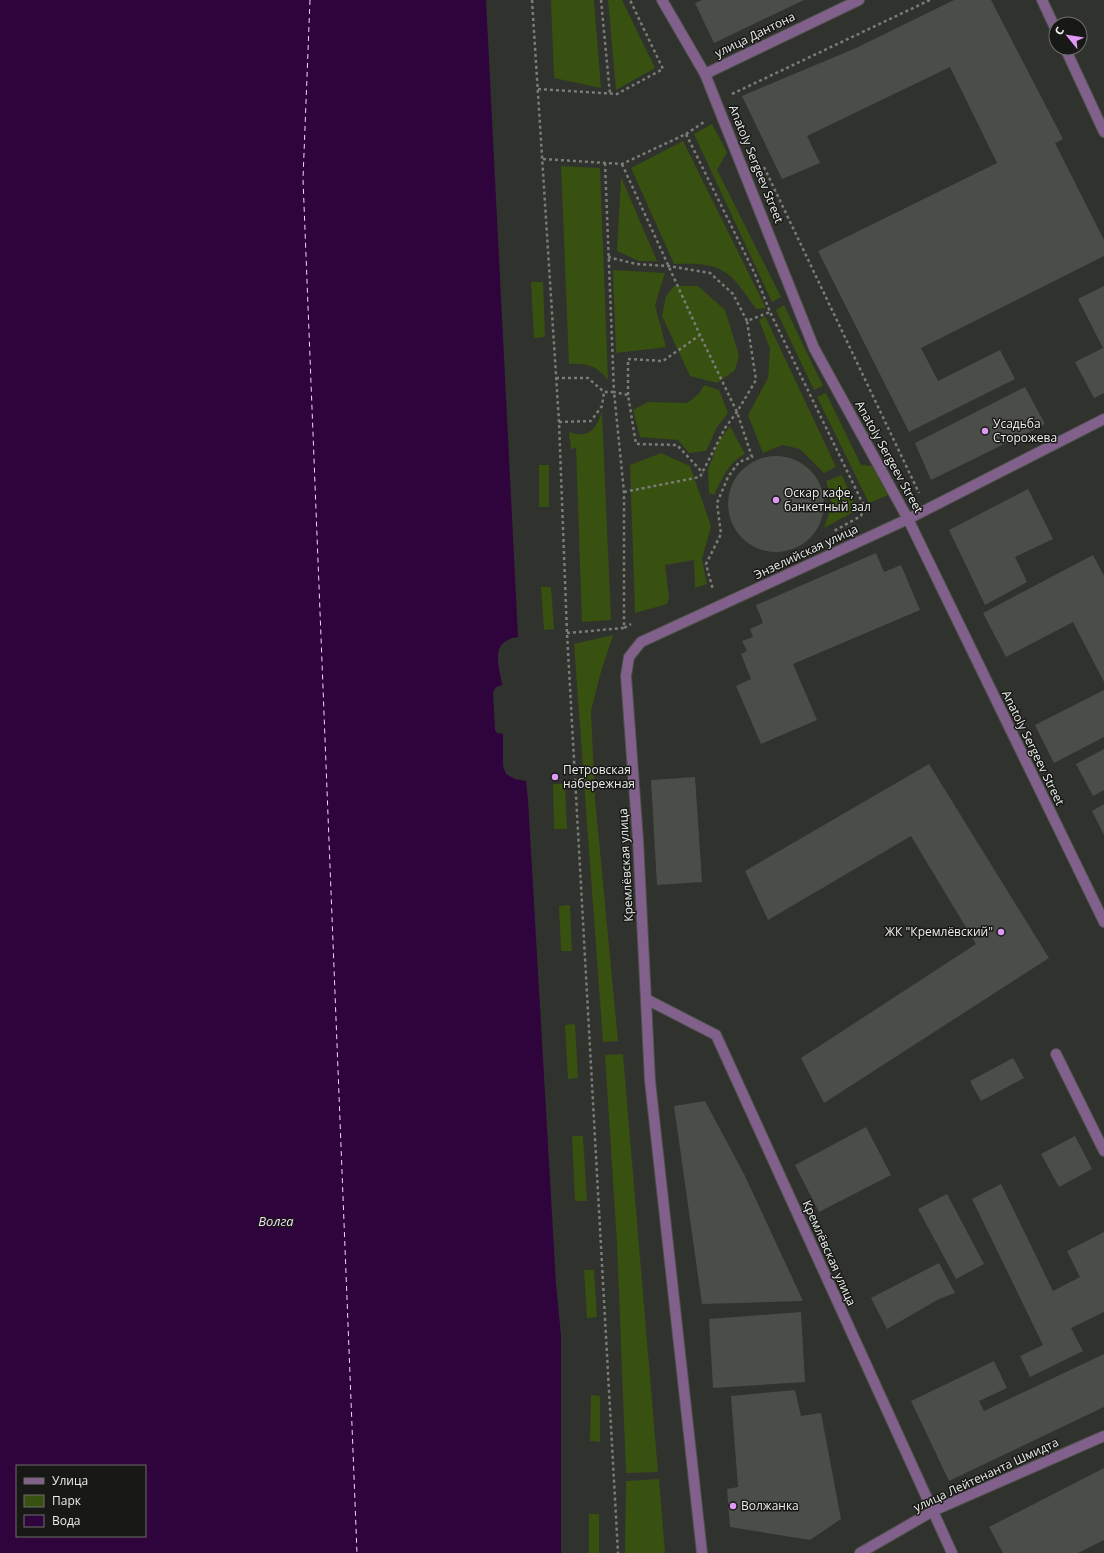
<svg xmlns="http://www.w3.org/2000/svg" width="1104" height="1553" viewBox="0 0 1104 1553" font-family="'Open Sans',sans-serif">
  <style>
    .green { fill: #385010 }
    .water { fill: #2f033b; fill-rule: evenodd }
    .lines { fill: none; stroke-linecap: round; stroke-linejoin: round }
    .ferry { stroke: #f2d8fa; stroke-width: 1; stroke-dasharray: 5 4; stroke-linecap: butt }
    .building { fill: #4a4d48 }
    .minor-casing { stroke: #4e504b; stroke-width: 12 }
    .path { stroke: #7a7c78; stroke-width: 2.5; stroke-dasharray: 3 3; stroke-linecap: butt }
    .minor { stroke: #81618b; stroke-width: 10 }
    .poi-dot { fill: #dd99f3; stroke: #181917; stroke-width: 1.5 }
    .labels { text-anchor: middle; stroke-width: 3; stroke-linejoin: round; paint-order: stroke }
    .street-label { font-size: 12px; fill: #eceeeb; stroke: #181917 }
    .poi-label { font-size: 12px; fill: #eceeeb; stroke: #181917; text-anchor: start }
    .water-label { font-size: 13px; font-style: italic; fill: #f2d8fa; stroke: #181917 }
  </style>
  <rect width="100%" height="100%" fill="#30322d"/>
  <!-- green -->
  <g class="green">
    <polygon points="551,0 594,0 601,88 554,78"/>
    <polygon points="608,0 622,0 655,68 616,90"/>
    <polygon points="712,124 727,152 717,170 781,297 772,302 694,134"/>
    <path d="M683,141L766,308L756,309C729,270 724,262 674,264L631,168Z"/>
    <path d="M561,166L600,168L608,380C597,366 587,363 569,364Z"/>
    <polygon points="621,177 657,261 639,261 617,251"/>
    <polygon points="613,270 665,273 655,305 666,347 616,353"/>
    <polygon points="531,282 543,282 545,337 534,338"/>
    <polygon points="674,286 698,286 725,310 739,355 735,370 717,383 690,376 662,316 666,296"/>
    <polygon points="784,305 823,386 814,390 776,310"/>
    <polygon points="765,316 836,467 824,473 800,449 782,445 763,453 748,415 768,378 770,349 759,320"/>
    <polygon points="704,385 719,390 728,413 717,427 706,451 689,453 678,440 640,437 633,410 648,402 687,403 699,394"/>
    <polygon points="826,393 861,465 872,466 888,495 869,503 817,397"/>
    <path d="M602,412L611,620L582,622L576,448L571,449L569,432C589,439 596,429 602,412Z"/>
    <path d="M730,426L745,454C728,462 722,480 714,495L709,493L708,470L718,442Z"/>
    <polygon points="661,453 690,466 711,526 702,559 707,584 695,588 694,560 665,565 669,597 667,604 635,613 630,465"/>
    <rect x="539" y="465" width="10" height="42"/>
    <polygon points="842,475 857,510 824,528 832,504 826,481"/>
    <polygon points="541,587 551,587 554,629 544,630"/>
    <polygon points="613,635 600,675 591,711 595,798 618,1041 603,1042 574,644"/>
    <polygon points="553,784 565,784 567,829 554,829"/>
    <polygon points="570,905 572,951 561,951 559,906"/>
    <polygon points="575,1024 578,1078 568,1079 565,1025"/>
    <polygon points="623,1054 658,1472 626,1473 617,1244 605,1055"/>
    <polygon points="572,1136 583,1136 587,1201 575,1201"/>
    <polygon points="584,1270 594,1270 597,1317 587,1318"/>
    <polygon points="591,1395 600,1396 600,1442 590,1441"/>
    <polygon points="659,1479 665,1553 625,1553 626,1481"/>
    <rect x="589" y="1514" width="10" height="39"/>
  </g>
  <!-- water -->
  <path class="water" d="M0,0H486L518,637C489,641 499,664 502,685L496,687L493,692L495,730L497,733L503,734V766L506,774L515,779L526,781L528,800L556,1284L561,1336V1553H0ZM17,1466H145V1536H17Z"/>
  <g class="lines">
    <!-- ferry -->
    <polyline class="ferry" points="310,0 303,179 357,1553"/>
  </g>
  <!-- building -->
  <g class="building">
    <polygon points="702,0 804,0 714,43 695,3"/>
    <polygon points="954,0 991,0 1063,139 1055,143 1104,240 1104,256 921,348 938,381 1000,350 1015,379 909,432 818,251 997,163 950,67 807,136 820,163 782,179 742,96 856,48"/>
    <polygon points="1104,286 1104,393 1094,398 1075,362 1103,348 1078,299"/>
    <polygon points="1025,387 1045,424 931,480 915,443"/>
    <circle cx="776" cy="504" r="48"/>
    <polygon points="1028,489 1053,539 1015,557 1027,582 985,605 949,530"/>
    <polygon points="876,553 884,572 901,565 920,610 793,664 817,720 761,744 736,686 751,679 741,654 747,651 742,641 753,637 750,629 763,623 756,605"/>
    <polygon points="1093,555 1104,576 1104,682 1073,622 1006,657 983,613"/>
    <polygon points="1104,690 1104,737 1054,763 1035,725"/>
    <polygon points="1104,749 1104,790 1093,796 1076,764"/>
    <polygon points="929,764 1049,958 824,1103 801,1058 976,944 911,836 768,920 745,871"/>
    <polygon points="695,777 702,882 657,885 651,780"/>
    <polygon points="1104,804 1104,835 1092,811"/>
    <polygon points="1013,1058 1024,1078 981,1101 970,1081"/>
    <polygon points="705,1101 744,1174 803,1301 702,1304 674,1106"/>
    <polygon points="866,1127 891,1175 819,1212 795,1165"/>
    <polygon points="1075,1136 1092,1169 1059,1187 1041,1154"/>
    <polygon points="1001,1184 1053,1291 1080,1277 1067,1251 1104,1232 1104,1312 1071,1328 1083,1351 1030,1377 1020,1356 1043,1345 972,1199"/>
    <polygon points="947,1194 984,1264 956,1279 918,1209"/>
    <polygon points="939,1263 955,1293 939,1299 887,1329 871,1298"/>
    <polygon points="801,1312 805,1382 713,1388 709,1319"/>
    <polygon points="1104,1354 1104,1407 949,1481 911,1401 994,1361 1007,1388 979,1401 984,1411"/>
    <polygon points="795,1390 801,1416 821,1413 841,1519 810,1540 730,1527 727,1489 738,1487 731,1396"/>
    <polygon points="1104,1468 1104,1540 1078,1553 1003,1553 989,1527"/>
  </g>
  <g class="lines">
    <!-- minor casing -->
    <g class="minor-casing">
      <g id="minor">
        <polyline points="662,0 705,74 814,348 908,519 1104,922"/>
        <polyline points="1042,0 1056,30"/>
        <polyline points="1065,48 1104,132"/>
        <polyline points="705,74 859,0"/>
        <polyline points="646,999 716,1035 952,1553"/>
        <polyline points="1056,1054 1104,1151"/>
        <polyline points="702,1553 650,1081 638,840 626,676 629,657 641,642 908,519 1104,419"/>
        <polyline points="860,1553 933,1511 1104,1436"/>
      </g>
    </g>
    <!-- path -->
    <g class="path">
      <polyline points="532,0 559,422 567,633 618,1553"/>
      <polyline points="601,0 610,94"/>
      <polyline points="538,89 617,94 663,69 630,0"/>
      <polyline points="732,94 930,0"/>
      <polyline points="686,134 704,122"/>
      <polyline points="543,159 622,164 686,134 755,274 770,312 864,506 861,516 834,531"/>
      <polyline points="605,163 614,392 628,395 636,444 677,445 703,473"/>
      <polyline points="622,164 700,335 737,412 752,457 739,462 728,477 717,503 721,534 706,564 713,590"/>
      <polyline points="764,167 919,493"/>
      <polyline points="608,257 636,264 668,266 710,273 733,294 747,321"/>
      <polyline points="556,378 588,378 604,392 614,392 624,492 624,628 631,624"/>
      <polyline points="628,395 628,359 663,361 700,335"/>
      <polyline points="559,422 591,421 602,406 604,392"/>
      <polyline points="624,492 700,477 725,428 737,412 756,380 747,321 770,312"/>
      <polyline points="567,633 624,628"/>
    </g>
    <!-- minor -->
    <use href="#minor" class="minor"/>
  </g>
  <!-- markers -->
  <g class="poi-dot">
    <circle cx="985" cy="431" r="4"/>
    <circle cx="776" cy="500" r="4"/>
    <circle cx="555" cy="777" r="4"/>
    <circle cx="1001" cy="932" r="4"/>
    <circle cx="733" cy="1506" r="4"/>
  </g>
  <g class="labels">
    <!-- street labels -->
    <g class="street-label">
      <text transform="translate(755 35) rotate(-26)" y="4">улица Дантона</text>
      <text transform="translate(756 164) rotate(68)" y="4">Anatoly Sergeev Street</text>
      <text transform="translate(889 457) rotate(61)" y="4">Anatoly Sergeev Street</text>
      <text transform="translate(806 552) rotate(-25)" y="4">Энзелийская улица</text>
      <text transform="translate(1033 748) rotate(64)" y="4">Anatoly Sergeev Street</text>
      <text transform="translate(626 865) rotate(-93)" y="4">Кремлёвская улица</text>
      <text transform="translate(829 1253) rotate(66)" y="4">Кремлёвская улица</text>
      <text transform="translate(986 1475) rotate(-25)" y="4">улица Лейтенанта Шмидта</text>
    </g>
    <!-- poi labels -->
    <g class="poi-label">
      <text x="993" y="428">Усадьба<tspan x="993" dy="14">Сторожева</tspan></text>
      <text x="784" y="497">Оскар кафе,<tspan x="784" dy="14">банкетный зал</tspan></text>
      <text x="563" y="774">Петровская<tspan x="563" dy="14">набережная</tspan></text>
      <text x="993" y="936" text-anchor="end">ЖК "Кремлёвский"</text>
      <text x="741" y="1510">Волжанка</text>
    </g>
    <!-- water labels -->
    <g class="water-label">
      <text x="276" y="1226">Волга</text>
    </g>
  </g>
  <!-- legend -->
  <rect x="16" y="1465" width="130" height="72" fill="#181917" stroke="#6d6e6c"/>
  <rect x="24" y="1478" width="20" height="6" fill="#81618b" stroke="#6d6e6c"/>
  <text x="52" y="1485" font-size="12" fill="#eceeeb">Улица</text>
  <rect x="24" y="1495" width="20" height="12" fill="#385010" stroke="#6d6e6c"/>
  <text x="52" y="1505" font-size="12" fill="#eceeeb">Парк</text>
  <rect x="24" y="1515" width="20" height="12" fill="#2f033b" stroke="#6d6e6c"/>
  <text x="52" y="1525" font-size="12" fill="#eceeeb">Вода</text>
  <!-- north arrow -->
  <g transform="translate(1068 36) rotate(300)"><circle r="19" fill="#181917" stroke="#6d6e6c"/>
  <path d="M0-3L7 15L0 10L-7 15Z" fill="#dd99f3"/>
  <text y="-6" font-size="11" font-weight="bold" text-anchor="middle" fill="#eceeeb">С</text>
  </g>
</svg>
